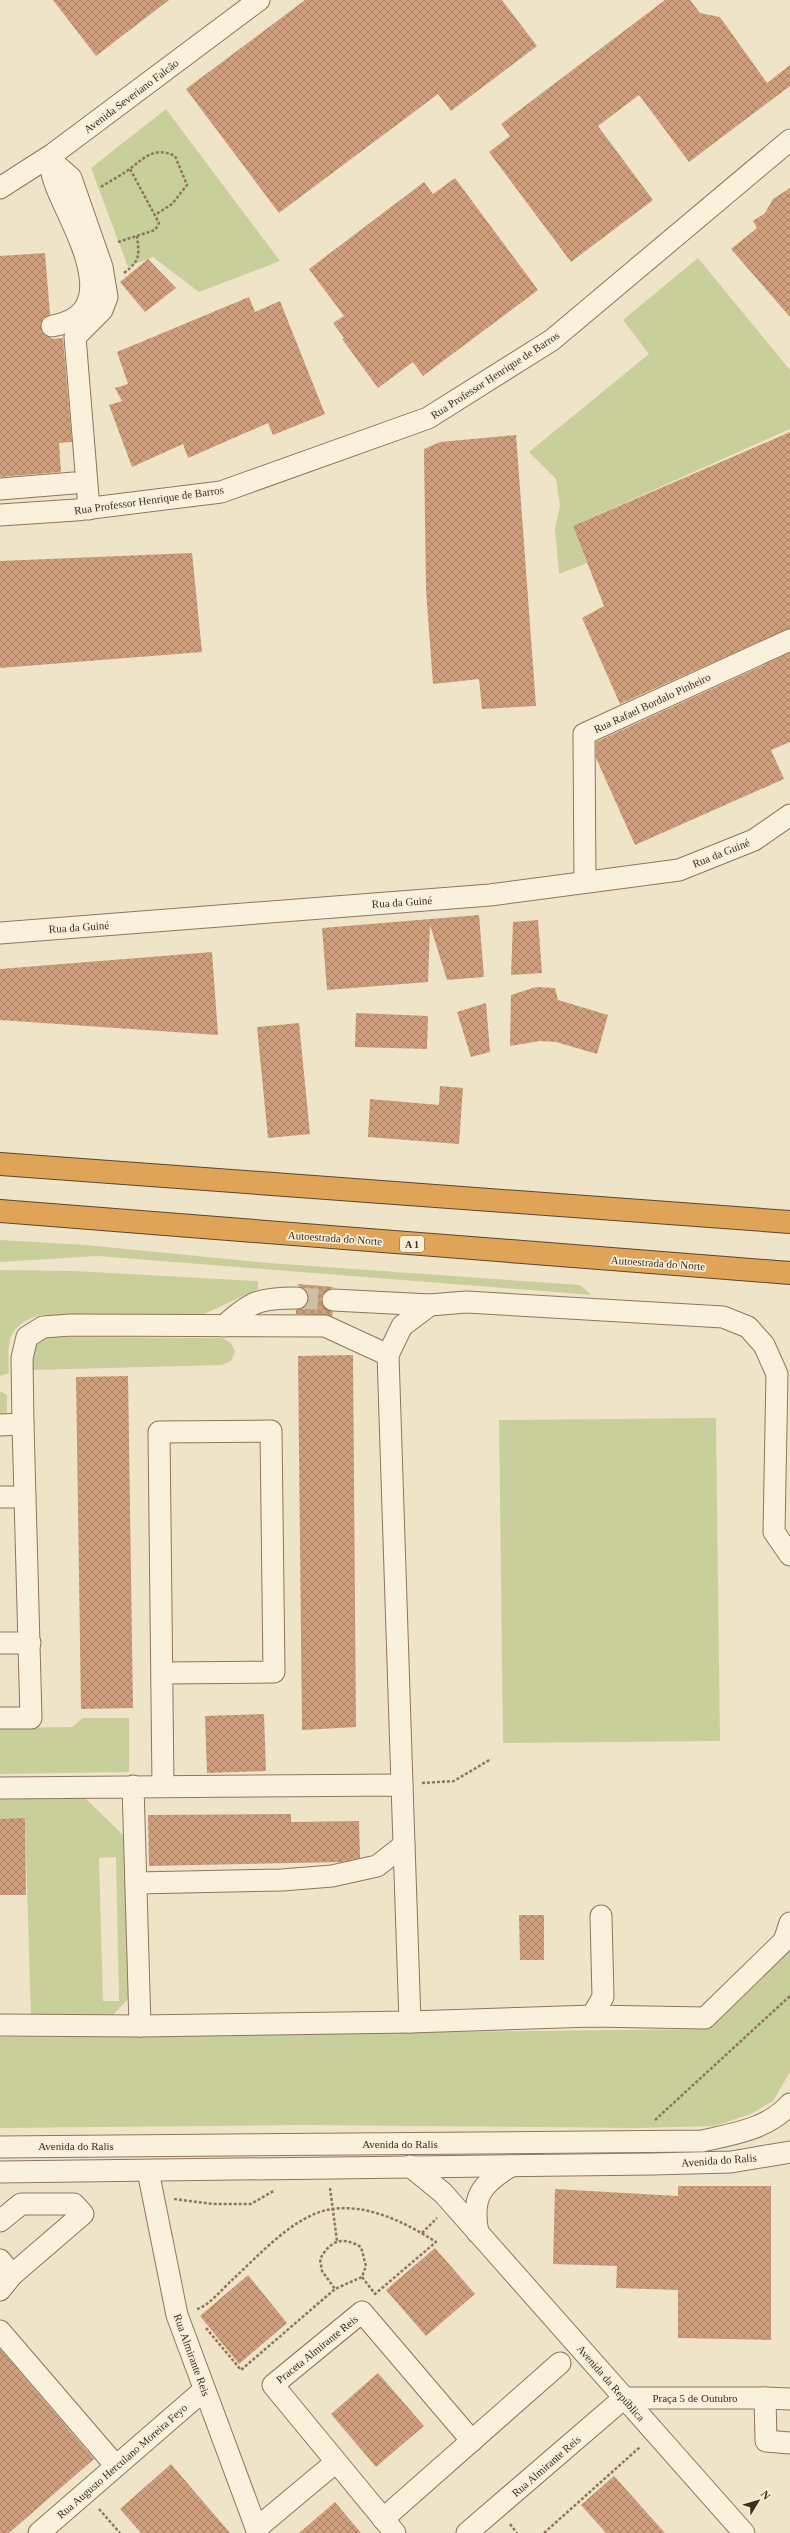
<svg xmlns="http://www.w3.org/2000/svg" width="790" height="2533" viewBox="0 0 790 2533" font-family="'Times New Roman',serif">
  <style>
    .grass { fill: #c9cf9b; fill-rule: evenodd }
    .building { fill: url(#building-cross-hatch) }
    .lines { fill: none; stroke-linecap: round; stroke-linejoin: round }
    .minor-tunnel { stroke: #ccc0a6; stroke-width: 21; stroke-dasharray: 21 10; stroke-linecap: butt }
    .minor-casing { stroke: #8d765c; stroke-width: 23 }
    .highway-casing { stroke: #5b4430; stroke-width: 24 }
    .path { stroke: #8d765c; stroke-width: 2.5; stroke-dasharray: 3 2; stroke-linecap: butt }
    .minor { stroke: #faf1dc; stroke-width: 21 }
    .highway { stroke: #e0a458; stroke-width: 22 }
    .labels { text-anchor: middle; stroke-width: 3.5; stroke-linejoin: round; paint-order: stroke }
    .shield { fill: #f7eed8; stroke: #756857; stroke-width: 1 }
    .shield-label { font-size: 10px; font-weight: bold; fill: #3d2e20 }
    .street-label { font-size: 11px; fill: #3d2e20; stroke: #f7eed8 }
  </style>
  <defs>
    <pattern id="building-cross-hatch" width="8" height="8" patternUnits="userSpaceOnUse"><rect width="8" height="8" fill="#cf9f7d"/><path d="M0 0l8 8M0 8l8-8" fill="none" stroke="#a98266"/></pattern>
  </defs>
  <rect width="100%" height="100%" fill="#f0e4c8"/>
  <!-- grass -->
  <g class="grass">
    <polygon points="166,109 280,261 199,292 153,257 128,267 91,168"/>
    <polygon points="698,258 790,370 790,429 573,526 587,563 559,574 555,529 560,505 556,479 529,452 649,354 623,320"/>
    <polygon points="0,1240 86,1245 269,1263 580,1285 592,1295 98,1256 0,1262"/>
    <path d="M0,1270L74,1271L258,1281V1289L204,1314L40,1315C6,1326 8,1342 9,1373L0,1376Z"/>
    <polygon points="45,1337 222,1338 231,1343 235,1351 231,1361 222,1365 33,1370 33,1347"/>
    <polygon points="0,1391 7,1395 7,1417 0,1421"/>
    <polygon points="716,1418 720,1741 503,1743 499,1420"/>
    <polygon points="83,1718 129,1718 129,1772 0,1774 0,1728 72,1727"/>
    <path d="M0,1796H83L124,1836L129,1998L109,2019H31L25,1819H0ZM116,1857L119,2001H103L99,1858Z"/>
    <polygon points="790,1951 790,2072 773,2101 751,2114 715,2126 638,2128 302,2125 0,2128 0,2037 710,2029"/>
  </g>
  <!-- building -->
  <g class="building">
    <polygon points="53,0 169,0 96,56"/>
    <polygon points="305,0 502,0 537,46 451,111 438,94 279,213 186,89"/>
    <polygon points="665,0 690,0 700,13 720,17 767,83 790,65 790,86 689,162 639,95 598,126 653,200 571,262 489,152 510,136 501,124"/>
    <polygon points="455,178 538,290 423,376 413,362 378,388 342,339 344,338 333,323 344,316 309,269 424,182 433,194"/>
    <polygon points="790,188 790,317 731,249 757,228 753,221 765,213 773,199"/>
    <polygon points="45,253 50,314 43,318 41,330 52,339 63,338 72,442 59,443 61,472 0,477 0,256"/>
    <polygon points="148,259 176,288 145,312 120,282"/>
    <polygon points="249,297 255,312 280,301 325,414 273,435 268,423 188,458 183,444 132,467 109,405 122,401 115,388 128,384 117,352"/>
    <polygon points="790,432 790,628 620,704 582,618 604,606 573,526"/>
    <polygon points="516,435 536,706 482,709 479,679 433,684 426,590 424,449 440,442"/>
    <polygon points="192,553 202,652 0,668 0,561"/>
    <polygon points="790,653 790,742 771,750 784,779 635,845 596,758 596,742"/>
    <polygon points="479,915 484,977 447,980 430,925 428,982 327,990 322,928"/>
    <polygon points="538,920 542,973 511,975 513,922"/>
    <polygon points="212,952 218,1035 0,1020 0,969"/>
    <polygon points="536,987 555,988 558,1000 608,1015 597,1054 556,1042 540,1041 510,1046 511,995"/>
    <polygon points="486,1003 490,1052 471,1057 457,1012"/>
    <polygon points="356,1013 428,1016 427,1049 355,1047"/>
    <polygon points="299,1023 310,1134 268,1138 257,1027"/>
    <polygon points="440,1086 463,1088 459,1144 368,1137 370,1099 439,1105"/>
    <polygon points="297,1284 334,1287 323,1293 321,1299 323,1306 333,1312 332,1316 296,1314 296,1310 307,1304 309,1298 307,1292"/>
    <polygon points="353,1355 356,1727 302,1730 298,1356"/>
    <polygon points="128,1376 133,1708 81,1709 76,1377"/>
    <polygon points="264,1714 266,1771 207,1773 205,1716"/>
    <polygon points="291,1814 291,1822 359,1821 360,1858 341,1862 149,1866 148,1815"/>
    <polygon points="25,1818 26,1895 0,1895 0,1819"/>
    <polygon points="519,1915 544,1915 544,1960 520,1960"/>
    <polygon points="678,2186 771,2186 771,2340 678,2338 678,2290 616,2288 617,2266 553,2264 555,2189 678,2196"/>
    <polygon points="435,2248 475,2294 426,2336 386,2290"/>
    <polygon points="248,2275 287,2323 239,2364 200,2316"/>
    <polygon points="0,2349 94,2459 9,2533 0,2533"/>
    <polygon points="378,2373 424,2426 376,2467 331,2414"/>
    <polygon points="171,2464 230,2533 141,2533 120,2509"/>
    <polygon points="614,2476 665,2533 606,2533 581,2505"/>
    <polygon points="335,2502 361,2533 299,2533"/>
  </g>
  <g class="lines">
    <!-- minor-tunnel -->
    <polyline class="minor-tunnel" points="297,1298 333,1300"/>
    <!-- minor casing -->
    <g class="minor-casing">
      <g id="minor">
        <polyline points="48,158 71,178 102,267 107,297 102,310 75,337 89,509"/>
        <path d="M48,158C51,169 53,180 58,191C74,230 126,314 52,326"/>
        <polyline points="0,188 53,154 259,0"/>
        <polyline points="0,489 74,483"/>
        <polyline points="0,515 76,510 221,492 428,418 552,340 790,140"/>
        <polyline points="585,882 584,734 790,640"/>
        <polyline points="0,933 490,895 679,870 754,840 790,815"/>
        <polyline points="333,1300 430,1305"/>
        <path d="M224,1326C251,1301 260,1298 297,1298"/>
        <polyline points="0,1425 23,1424 22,1358 27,1337 43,1327 71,1325 325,1326 388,1355"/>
        <polyline points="0,1497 25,1497"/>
        <polyline points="0,1643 30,1643"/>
        <polyline points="162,1673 274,1672 271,1431 159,1432 163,1786"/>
        <polyline points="0,1718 31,1718 23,1424"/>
        <polyline points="402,1785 388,1355 402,1326 430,1305 466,1302 723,1317 748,1327 764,1345 777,1374 774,1532 790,1555"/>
        <polyline points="0,1788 402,1785 410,2022 140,2026 133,1786"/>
        <polyline points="136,1883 282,1880 332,1876 377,1866 404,1845"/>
        <polyline points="592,2016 603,1997 601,1916"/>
        <polyline points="410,2022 592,2016 705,2018 784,1941 790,1923"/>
        <polyline points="0,2025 140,2026"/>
        <path d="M0,2147L702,2141C733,2134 768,2129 790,2104"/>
        <polyline points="410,2166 443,2193 744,2533"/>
        <polyline points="148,2171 177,2315 258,2533"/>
        <polyline points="0,2172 653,2164 731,2162 790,2152"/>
        <polyline points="0,2221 21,2204 74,2204 83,2214 12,2275 0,2290"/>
        <path d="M478,2233C471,2197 481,2184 511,2166"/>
        <polyline points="0,2260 12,2275"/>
        <polyline points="0,2331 116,2466"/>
        <polyline points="790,2399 765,2398 766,2441 790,2443"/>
        <polyline points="383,2519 560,2363"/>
        <polyline points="257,2528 336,2462"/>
        <polyline points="39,2533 204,2390"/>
        <polyline points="395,2533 273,2385 362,2312 472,2441"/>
        <polyline points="467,2533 624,2398 765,2398"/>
      </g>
    </g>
    <!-- highway casing -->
    <g class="highway-casing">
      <g id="highway">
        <polyline points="0,1164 790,1222"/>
        <polyline points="0,1211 790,1273"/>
      </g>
    </g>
    <!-- path -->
    <g class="path">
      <path d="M101,187C110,181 120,176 128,170C145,158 153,146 175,156L187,185L172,204L155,215"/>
      <polyline points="118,242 155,230 159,223 130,169"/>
      <path d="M124,273C141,260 139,255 137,236"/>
      <polyline points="422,1783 454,1781 491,1759"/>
      <polyline points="655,2120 790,1996"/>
      <polyline points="330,2188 337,2241"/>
      <polyline points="174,2199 213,2204 251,2204 275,2190"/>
      <polyline points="422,2233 437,2218"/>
      <path d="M197,2309C209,2306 223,2288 232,2280C256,2258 282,2229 312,2215C353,2196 402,2220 436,2242L375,2294L362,2277L366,2266L361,2247C342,2236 331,2240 320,2259L322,2271L335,2289"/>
      <polyline points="206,2328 241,2370 335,2289 362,2277"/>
      <polyline points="99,2509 120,2533"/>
      <polyline points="510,2524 517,2533"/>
      <polyline points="544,2533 640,2447"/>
    </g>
    <!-- minor -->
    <use href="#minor" class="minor"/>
    <!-- highway -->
    <use href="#highway" class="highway"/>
  </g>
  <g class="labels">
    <!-- shield labels -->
    <rect class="shield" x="400" y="1236" width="24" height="16" rx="3"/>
    <g class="shield-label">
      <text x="412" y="1248">A 1</text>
    </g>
    <!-- street labels -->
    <g class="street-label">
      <text transform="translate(131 96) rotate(-37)" y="4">Avenida Severiano Falcão</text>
      <text transform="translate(495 375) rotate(-33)" y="4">Rua Professor Henrique de Barros</text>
      <text transform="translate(149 500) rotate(-8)" y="4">Rua Professor Henrique de Barros</text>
      <text transform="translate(652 703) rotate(-25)" y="4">Rua Rafael Bordalo Pinheiro</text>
      <text transform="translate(721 853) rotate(-22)" y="4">Rua da Guiné</text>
      <text transform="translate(402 902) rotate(-4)" y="4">Rua da Guiné</text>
      <text transform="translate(79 927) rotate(-4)" y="4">Rua da Guiné</text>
      <text transform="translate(335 1238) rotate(4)" y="4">Autoestrada do Norte</text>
      <text transform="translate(658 1263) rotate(4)" y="4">Autoestrada do Norte</text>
      <text x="400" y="2148">Avenida do Ralis</text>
      <text x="76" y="2150">Avenida do Ralis</text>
      <text transform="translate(719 2160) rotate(-4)" y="4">Avenida do Ralis</text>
      <text transform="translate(317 2349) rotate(-39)" y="4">Praceta Almirante Reis</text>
      <text transform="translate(192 2355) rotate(70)" y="4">Rua Almirante Reis</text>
      <text transform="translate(611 2383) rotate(49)" y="4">Avenida da República</text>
      <text x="695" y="2402">Praça 5 de Outubro</text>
      <text transform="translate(122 2461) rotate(-41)" y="4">Rua Augusto Herculano Moreira Feyo</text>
      <text transform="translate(546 2466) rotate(-41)" y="4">Rua Almirante Reis</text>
    </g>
  </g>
  <!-- north arrow -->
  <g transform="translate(758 2501) rotate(52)" stroke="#f7eed8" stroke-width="3" paint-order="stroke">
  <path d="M0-3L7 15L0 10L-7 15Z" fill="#3d2e20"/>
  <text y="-6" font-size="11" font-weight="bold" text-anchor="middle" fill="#3d2e20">N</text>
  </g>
</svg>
